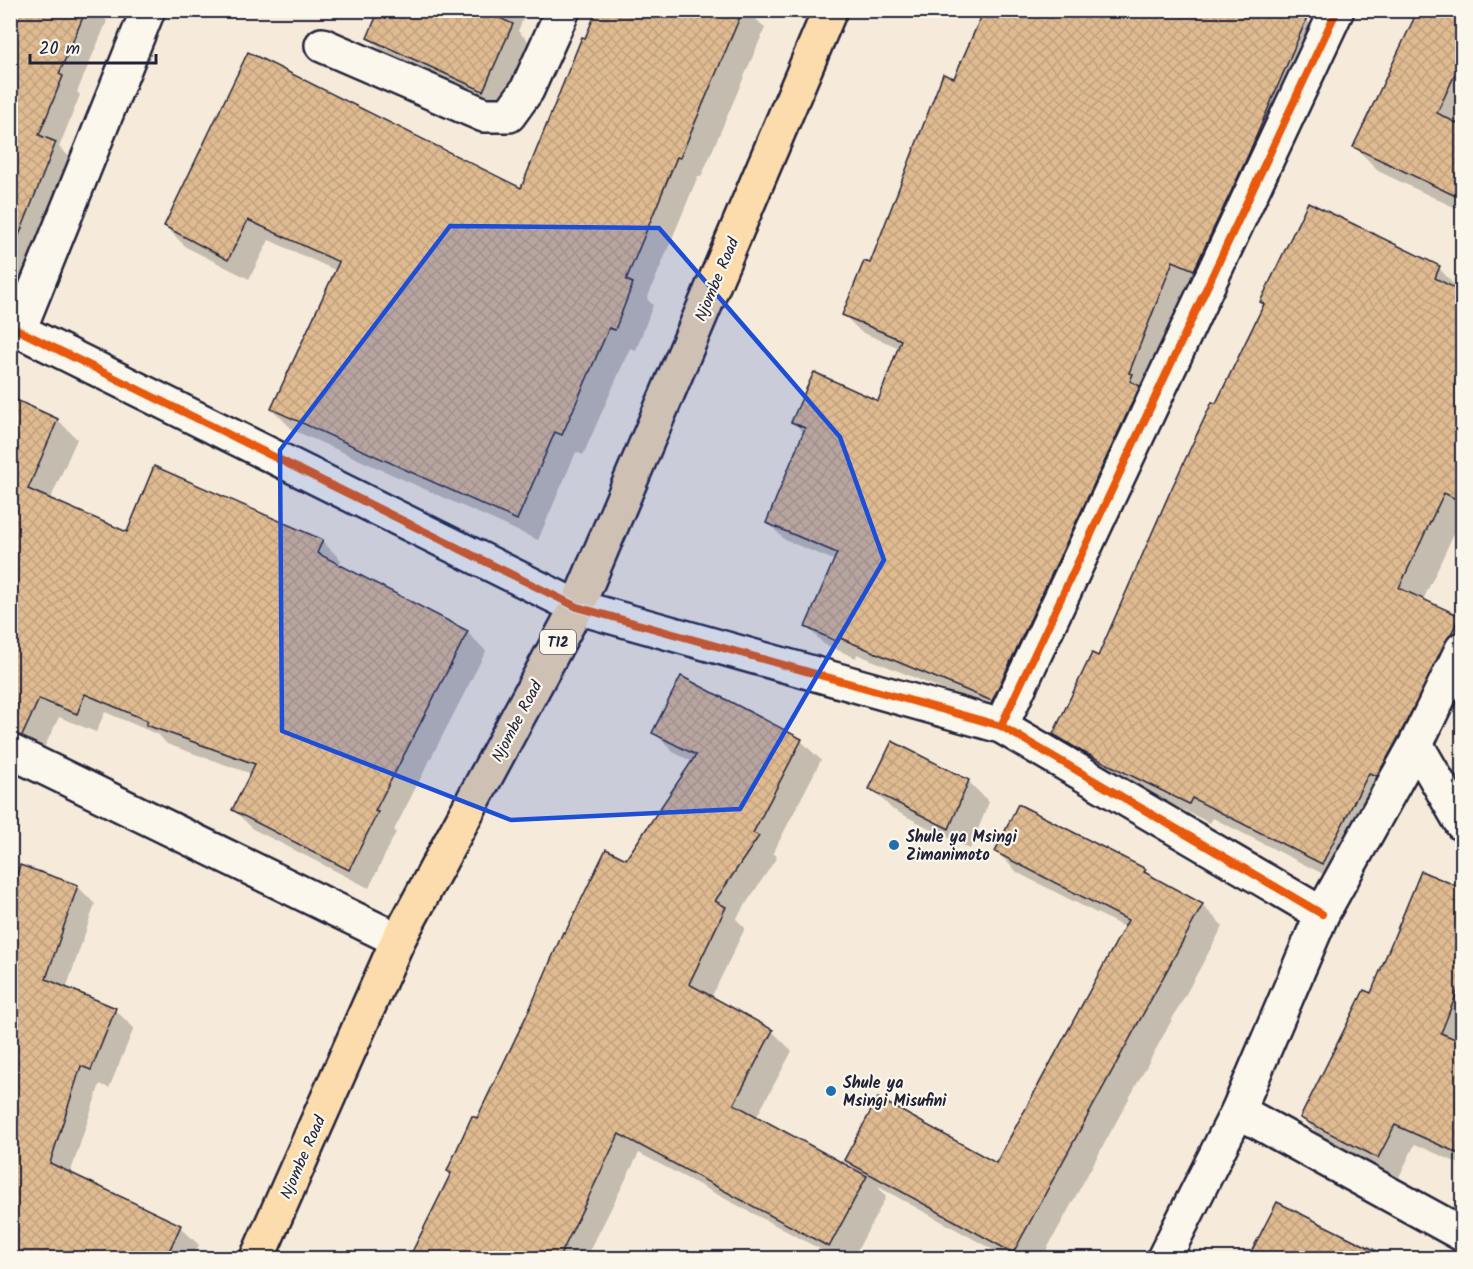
<svg xmlns="http://www.w3.org/2000/svg" width="1473" height="1269" viewBox="0 0 1473 1269" font-family="Kalam,sans-serif">
  <style>
    .shadow { fill: #0003 }
    .building { fill: url(#building-cross-hatch); stroke: #22223b; stroke-width: 1.5 }
    .lines { fill: none; stroke-linecap: round; stroke-linejoin: round }
    .minor-casing { stroke: #22223b; stroke-width: 38 }
    .trunk-casing { stroke: #22223b; stroke-width: 38 }
    .minor { stroke: #fbf7ec; stroke-width: 33 }
    .trunk { stroke: #fcdcac; stroke-width: 33 }
    .cycleway-casing { stroke: #fbf7ec; stroke-width: 11 }
    .cycleway { stroke: #e8590c; stroke-width: 8 }
    .marked { fill: #1d4ed8; fill-opacity: 0.2; stroke: #1d4ed8; stroke-width: 4.5; stroke-linejoin: round }
    .poi-dot { fill: #1f6fb2; stroke: #fbf7ec; stroke-width: 2 }
    .labels { text-anchor: middle; stroke-width: 4.5; stroke-linejoin: round; paint-order: stroke }
    .shield { fill: #fbf7ec; stroke: #636270; stroke-width: 1.5 }
    .shield-label { font-size: 15px; font-weight: bold; fill: #22223b }
    .street-label { font-size: 16px; fill: #22223b; stroke: #fbf7ec }
    .poi-label { font-size: 16px; font-weight: bold; fill: #22223b; stroke: #fbf7ec; text-anchor: start }
  </style>
  <defs>
    <pattern id="building-cross-hatch" width="8" height="8" patternUnits="userSpaceOnUse" patternTransform="scale(1.5)"><rect width="8" height="8" fill="#e0bb91"/><path d="M0 0l8 8M0 8l8-8" fill="none" stroke="#c0a07e"/></pattern>
  </defs>
  <rect width="100%" height="100%" fill="#f6ebda"/>
  <filter id="ink" filterUnits="userSpaceOnUse"><feTurbulence type="fractalNoise" baseFrequency=".0167" numOctaves="2"/><feDisplacementMap in="SourceGraphic" scale="12" xChannelSelector="R" yChannelSelector="G"/><feConvolveMatrix kernelMatrix="1 2 1 2 8 2 1 2 1" color-interpolation-filters="sRGB"/></filter>
  <g filter="url(#ink)">
    <!-- shadow -->
    <g class="shadow">
      <polygon points="10,10 97,10 107,21 77,92 80,95 59,147 74,161 10,311"/>
      <polygon points="381,10 527,10 518,31 533,46 504,111 390,59 369,38"/>
      <polygon points="599,10 747,10 765,28 701,177 698,176 647,299 653,305 636,350 630,348 583,455 576,452 538,540 293,430 272,409 337,271 269,240 249,279 186,247 165,226 522,190"/>
      <polygon points="1420,10 1462,10 1462,211 1380,172 1355,147"/>
      <polygon points="1306,20 1323,37 1212,287 1190,278 1010,717 857,654 856,658 824,644 807,627 836,561 785,540 768,523 804,433 793,422 879,403 900,348 861,332 844,315 871,265 954,80"/>
      <polygon points="1439,268 1462,294 1462,516 1423,600 1462,621 1462,670 1343,884 1213,818 1210,823 1104,771 1075,755 1054,734 1099,658 1217,405"/>
      <polygon points="10,400 58,420 77,439 50,500 128,534 322,541 341,560 339,566 467,632 486,651 394,830 396,832 369,888 253,829 234,810 252,774 167,744 159,735 105,712 96,732 59,717 41,754 10,740"/>
      <polygon points="681,678 801,741 821,760 773,853 777,857 736,919 745,928 711,998 772,1031 792,1051 756,1118 857,1171 846,1160 997,1165 1126,928 1018,873 997,852 1145,870 1152,878 1202,905 1223,926 1042,1258 1008,1258 877,1186 886,1197 853,1258 837,1258 639,1153 586,1258 418,1258 413,1254 452,1174 448,1171 478,1120 566,935 626,861 693,762 673,752 654,732"/>
      <polygon points="1462,766 1462,782 1457,775"/>
      <polygon points="968,781 989,802 970,849 892,809 871,788"/>
      <polygon points="1422,873 1462,890 1462,1165 1415,1144 1399,1177 1322,1138 1302,1118 1371,995"/>
      <polygon points="77,886 95,904 66,989 115,1010 134,1028 109,1088 100,1084 70,1174 180,1227 199,1245 192,1258 10,1258 10,1055"/>
      <polygon points="1277,1204 1396,1258 1249,1258"/>
      <polygon points="1405,1250 1429,1258 1402,1258"/>
    </g>
    <!-- building -->
    <g class="building">
      <polygon points="10,10 86,10 59,74 63,76 39,135 56,142 12,253"/>
      <polygon points="379,10 483,10 513,24 483,91 367,38"/>
      <polygon points="597,10 743,10 680,158 677,157 626,280 633,283 615,330 609,328 562,435 555,432 517,520 271,409 339,262 248,220 228,260 164,226 248,52 521,188 582,37 585,38"/>
      <polygon points="984,10 1288,10 1307,18 1246,160 1194,270 1173,261 1129,373 1133,374 1130,381 1140,386 992,701 840,638 838,642 805,627 837,553 766,523 805,428 791,422 814,372 878,401 901,340 842,315 864,261 870,263 943,74 954,78"/>
      <polygon points="1418,10 1462,10 1462,59 1437,113 1462,126 1462,199 1353,147"/>
      <polygon points="1308,202 1440,266 1435,278 1462,292 1462,502 1444,493 1399,588 1460,616 1396,742 1377,776 1369,773 1322,864 1192,798 1189,804 1081,751 1053,734 1092,653 1098,656 1170,492 1212,402 1216,403 1264,304 1260,302"/>
      <polygon points="10,397 58,419 28,489 127,532 154,466 323,540 317,553 468,631 375,811 378,812 349,870 232,810 255,764 146,725 148,721 85,694 77,714 39,699 22,736 10,733"/>
      <polygon points="681,676 802,739 753,833 759,836 715,901 726,907 689,984 773,1030 734,1104 867,1176 829,1247 619,1134 559,1258 409,1258 451,1173 447,1171 472,1116 477,1118 531,1006 563,932 565,933 606,849 626,859 696,755 652,733"/>
      <polygon points="892,741 969,780 949,829 869,789"/>
      <polygon points="1018,804 1146,869 1144,872 1203,904 1013,1253 844,1160 878,1098 996,1163 1128,920 995,852"/>
      <polygon points="20,865 78,885 46,979 116,1008 91,1070 81,1066 50,1163 181,1225 166,1258 10,1258 10,893"/>
      <polygon points="1421,871 1462,888 1462,980 1441,1033 1462,1042 1462,1155 1395,1125 1378,1158 1300,1118 1364,990 1371,993"/>
      <polygon points="1277,1202 1390,1258 1248,1258"/>
    </g>
    <g class="lines">
      <!-- minor casing -->
      <g class="minor-casing">
        <g id="minor">
          <polyline points="322,45 484,115 509,115 527,90 563,10"/>
          <polyline points="10,326 577,607 1001,726 1322,914"/>
          <polyline points="19,330 148,10"/>
          <polyline points="1001,726 1337,10"/>
          <polyline points="1416,744 1462,824"/>
          <polyline points="10,751 398,940"/>
          <polyline points="1238,1111 1462,1234"/>
          <polyline points="1164,1258 1238,1111 1322,914 1416,744 1462,649"/>
        </g>
      </g>
      <!-- trunk casing -->
      <g class="trunk-casing">
        <polyline id="trunk" points="257,1258 398,940 577,607 830,10"/>
      </g>
      <!-- minor -->
      <use href="#minor" class="minor"/>
      <!-- trunk -->
      <use href="#trunk" class="trunk"/>
      <!-- cycleway casing -->
      <g class="cycleway-casing">
        <g id="cycleway">
          <polyline points="10,326 577,607 1001,726 1322,914"/>
          <polyline points="1001,726 1337,10"/>
        </g>
      </g>
      <!-- cycleway -->
      <use href="#cycleway" class="cycleway"/>
    </g>
  </g>
  <!-- marked area -->
  <path class="marked" d="M450,226L659,228L840,437L884,560L740,809L511,820L282,731L280,450Z"/>
  <!-- markers -->
  <g class="poi-dot">
    <circle cx="894" cy="845" r="6"/>
    <circle cx="831" cy="1091" r="6"/>
  </g>
  <g class="labels">
    <!-- shield labels -->
    <rect class="shield" x="540" y="630" width="36" height="24" rx="4.5"/>
    <g class="shield-label">
      <text x="558" y="647">T12</text>
    </g>
    <!-- street labels -->
    <g class="street-label">
      <text transform="translate(716 279) rotate(-67)" y="6">Njombe Road</text>
      <text transform="translate(516 721) rotate(-62)" y="6">Njombe Road</text>
      <text transform="translate(302 1157) rotate(-66)" y="6">Njombe Road</text>
    </g>
    <!-- poi labels -->
    <g class="poi-label">
      <text x="906" y="842">Shule ya Msingi<tspan x="906" dy="18">Zimanimoto</tspan></text>
      <text x="843" y="1088">Shule ya<tspan x="843" dy="18">Msingi Misufini</tspan></text>
    </g>
  </g>
  <!-- margin -->
  <rect width="1473" height="1269" fill="none" stroke="#fbf7ec" stroke-width="36"/>
  <rect x="18" y="18" width="1437" height="1233" fill="none" stroke="#22223b" stroke-width="2" filter="url(#ink)"/>
  <!-- scale -->
  <path d="M30 54v9h126v-9" fill="none" stroke="#22223b" stroke-width="3"/>
  <text x="39" y="54" font-size="18" fill="#22223b" stroke="#fbf7ec" stroke-width="4.5" paint-order="stroke">20 m</text>
</svg>
